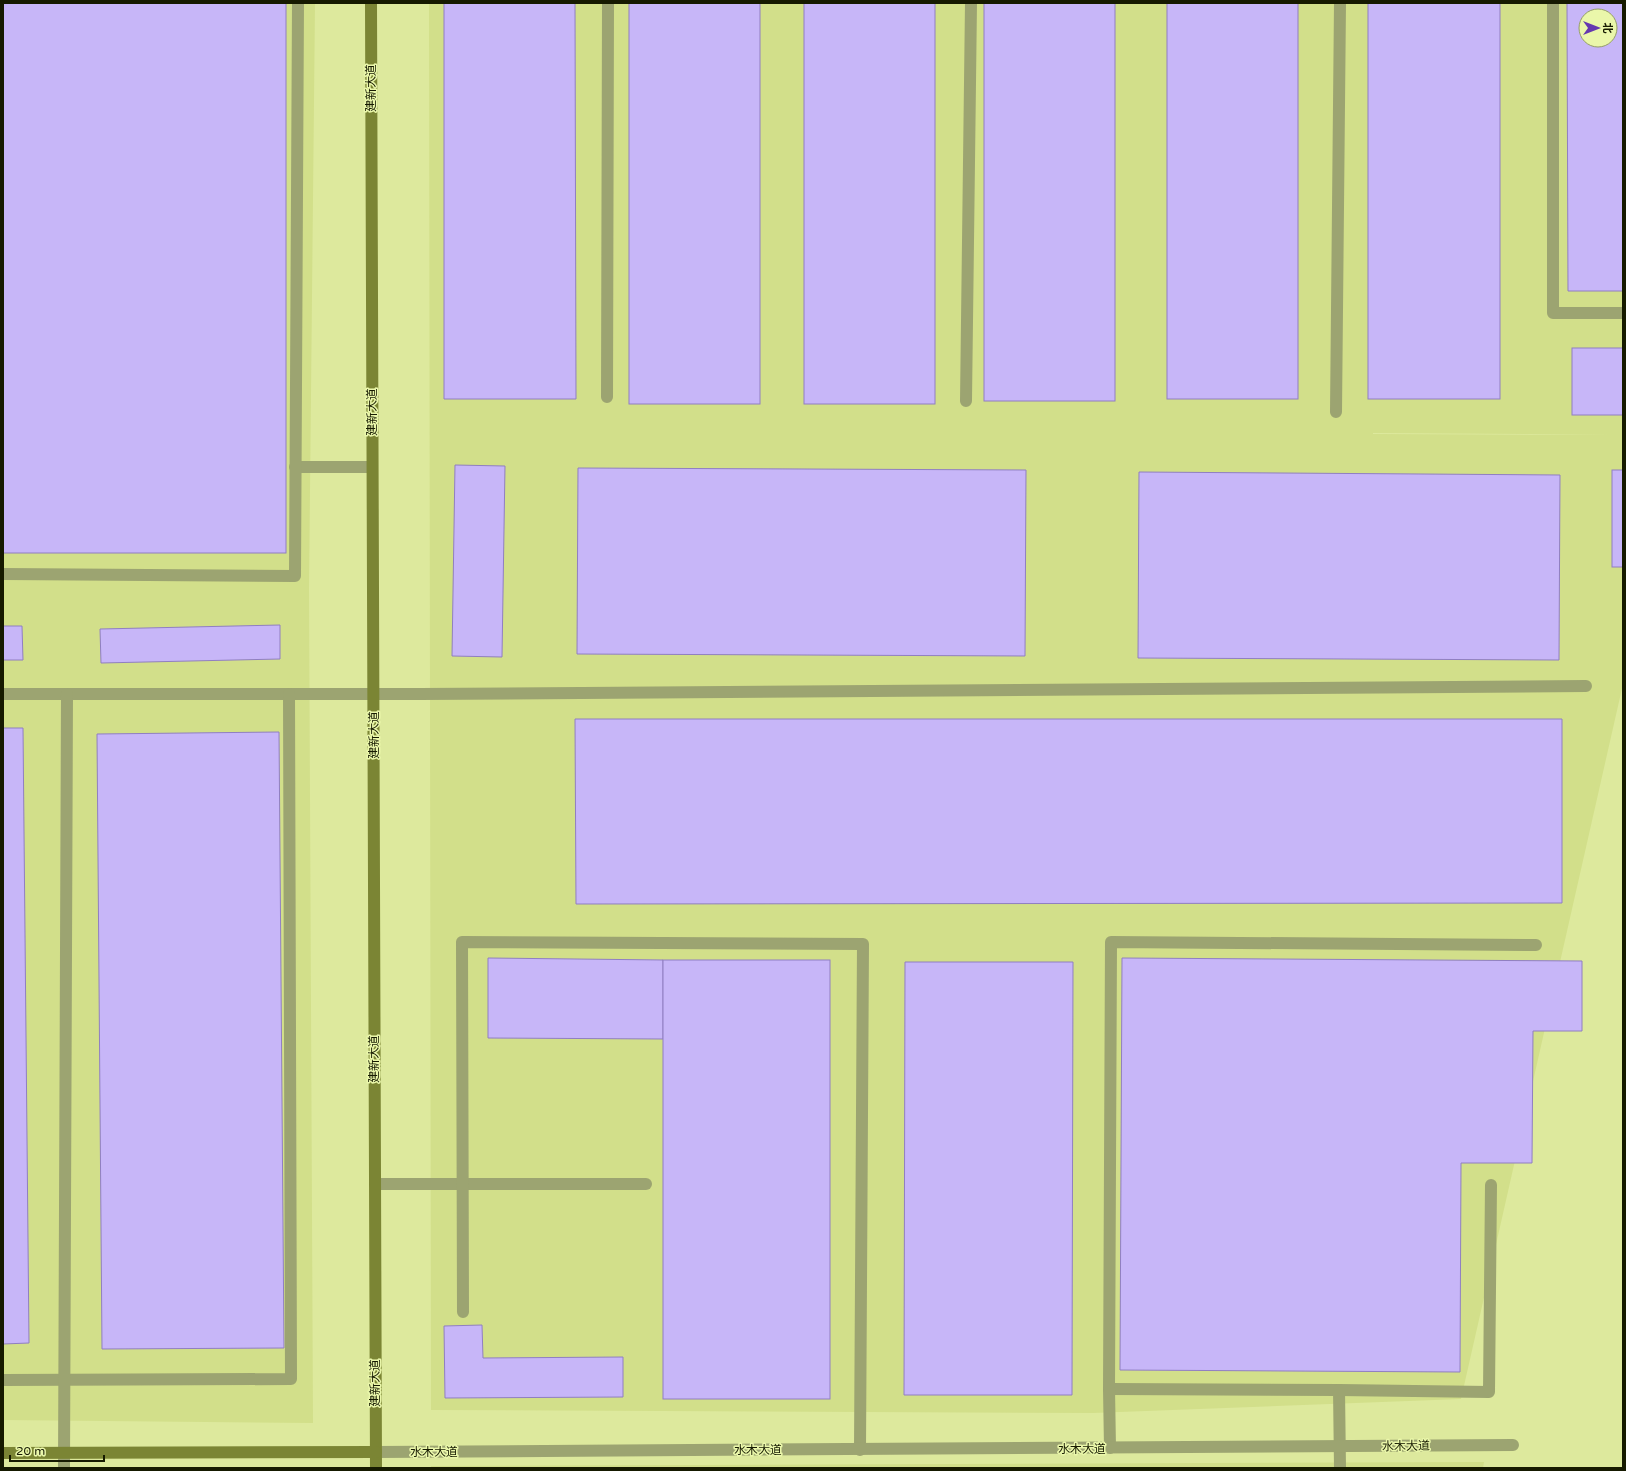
<svg xmlns="http://www.w3.org/2000/svg" width="1626" height="1471" viewBox="0 0 1626 1471" font-family="'Varela Round','Noto Sans SC',sans-serif">
  <style>
    .built { fill: #d2df8a; fill-rule: evenodd }
    .building { fill: #c7b6f8; stroke: #907fc1; fill-rule: evenodd }
    .lines { fill: none; stroke-linecap: round; stroke-linejoin: round }
    .lane { stroke: #9ca471; stroke-width: 12 }
    .street { stroke: #9ca471; stroke-width: 12 }
    .secondary { stroke: #7b8534; stroke-width: 12 }
    .labels { text-anchor: middle; stroke-width: 3; stroke-linejoin: round; paint-order: stroke }
    .street-label { font-size: 12px; fill: #161a00; stroke: #eaf7aa }
  </style>
  <rect width="100%" height="100%" fill="#dde99d"/>
  <!-- built -->
  <g class="built">
    <polygon points="3,3 315,3 309,589 313,1423 3,1420"/>
    <path d="M429,3H1623V684L1461,1399L1093,1413L431,1410ZM1586,16H1610V40H1586ZM1373,433L1532,434L1611,435L1373,434Z"/>
    <polygon points="1484,1462 1483,1468 431,1468 431,1466"/>
  </g>
  <!-- building -->
  <g class="building">
    <rect x="3" y="3" width="283" height="550"/>
    <polygon points="444,3 575,3 576,399 444,399"/>
    <rect x="629" y="3" width="131" height="401"/>
    <rect x="804" y="3" width="131" height="401"/>
    <rect x="984" y="3" width="131" height="398"/>
    <rect x="1167" y="3" width="131" height="396"/>
    <rect x="1368" y="3" width="132" height="396"/>
    <path d="M1567,3H1623V291H1568ZM1586,16H1610V40H1586Z"/>
    <rect x="1572" y="348" width="51" height="67"/>
    <polygon points="455,465 505,466 502,657 452,656"/>
    <polygon points="578,468 1026,470 1025,656 577,654"/>
    <rect x="1612" y="470" width="11" height="97"/>
    <polygon points="1139,472 1560,475 1559,660 1138,658"/>
    <polygon points="280,625 280,659 101,663 100,629"/>
    <polygon points="3,626 22,626 23,660 3,660"/>
    <polygon points="575,719 1562,719 1562,903 576,904"/>
    <polygon points="3,728 23,728 29,1343 3,1344"/>
    <polygon points="279,732 284,1348 102,1349 97,734"/>
    <polygon points="488,958 663,960 663,1039 488,1038"/>
    <polygon points="1122,958 1582,961 1582,1031 1533,1031 1532,1163 1461,1163 1460,1372 1120,1370"/>
    <rect x="663" y="960" width="167" height="439"/>
    <polygon points="905,962 1073,962 1072,1395 904,1395"/>
    <polygon points="482,1325 483,1358 623,1357 623,1397 445,1398 444,1326"/>
  </g>
  <g class="lines">
    <!-- lane -->
    <g class="lane">
      <polyline points="1553,3 1553,313 1623,313"/>
      <polyline points="607,397 608,3"/>
      <polyline points="966,401 971,3"/>
      <polyline points="1336,412 1340,3"/>
      <polyline points="295,467 372,467"/>
      <polyline points="3,574 295,576 298,3"/>
      <polyline points="3,694 420,694 1586,686"/>
      <polyline points="375,1184 646,1184"/>
      <polyline points="463,1312 462,942 863,944 860,1450"/>
      <polyline points="3,1380 291,1379 289,694"/>
      <polyline points="1109,1389 1339,1390 1340,1468"/>
      <polyline points="1339,1390 1489,1392 1491,1185"/>
      <polyline points="1110,1448 1109,1389 1111,942 1536,945"/>
      <polyline points="64,1468 67,694"/>
    </g>
    <!-- street -->
    <polyline class="street" points="376,1452 1513,1445"/>
    <!-- secondary -->
    <g class="secondary">
      <polyline points="371,3 376,1468"/>
      <polyline points="3,1453 376,1452"/>
    </g>
  </g>
  <g class="labels">
    <!-- street labels -->
    <g class="street-label">
      <text transform="translate(371 88) rotate(-90)" y="4">建新大道</text>
      <text transform="translate(372 412) rotate(-90)" y="4">建新大道</text>
      <text transform="translate(374 735) rotate(-90)" y="4">建新大道</text>
      <text transform="translate(374 1059) rotate(-90)" y="4">建新大道</text>
      <text transform="translate(375 1383) rotate(-90)" y="4">建新大道</text>
      <text transform="translate(1406 1446) rotate(-1)" y="4">水木大道</text>
      <text x="1082" y="1453">水木大道</text>
      <text x="758" y="1454">水木大道</text>
      <text x="434" y="1456">水木大道</text>
    </g>
  </g>
  <!-- border -->
  <rect width="1626" height="1471" fill="none" stroke="#161a00" stroke-width="8"/>
  <!-- north arrow -->
  <g transform="translate(1598 28) rotate(90)"><circle r="19" fill="#eaf7aa" stroke="#959f66"/>
  <path d="M0-3L7 15L0 10L-7 15Z" fill="#6538b0"/>
  <text y="-6" font-size="11" font-weight="bold" text-anchor="middle" fill="#161a00">北</text>
  </g>
  <!-- scale -->
  <path d="M10 1455v6h94v-6" fill="none" stroke="#161a00" stroke-width="2"/>
  <text x="16" y="1455" font-size="12" fill="#161a00" stroke="#eaf7aa" stroke-width="3" paint-order="stroke">20 m</text>
</svg>
